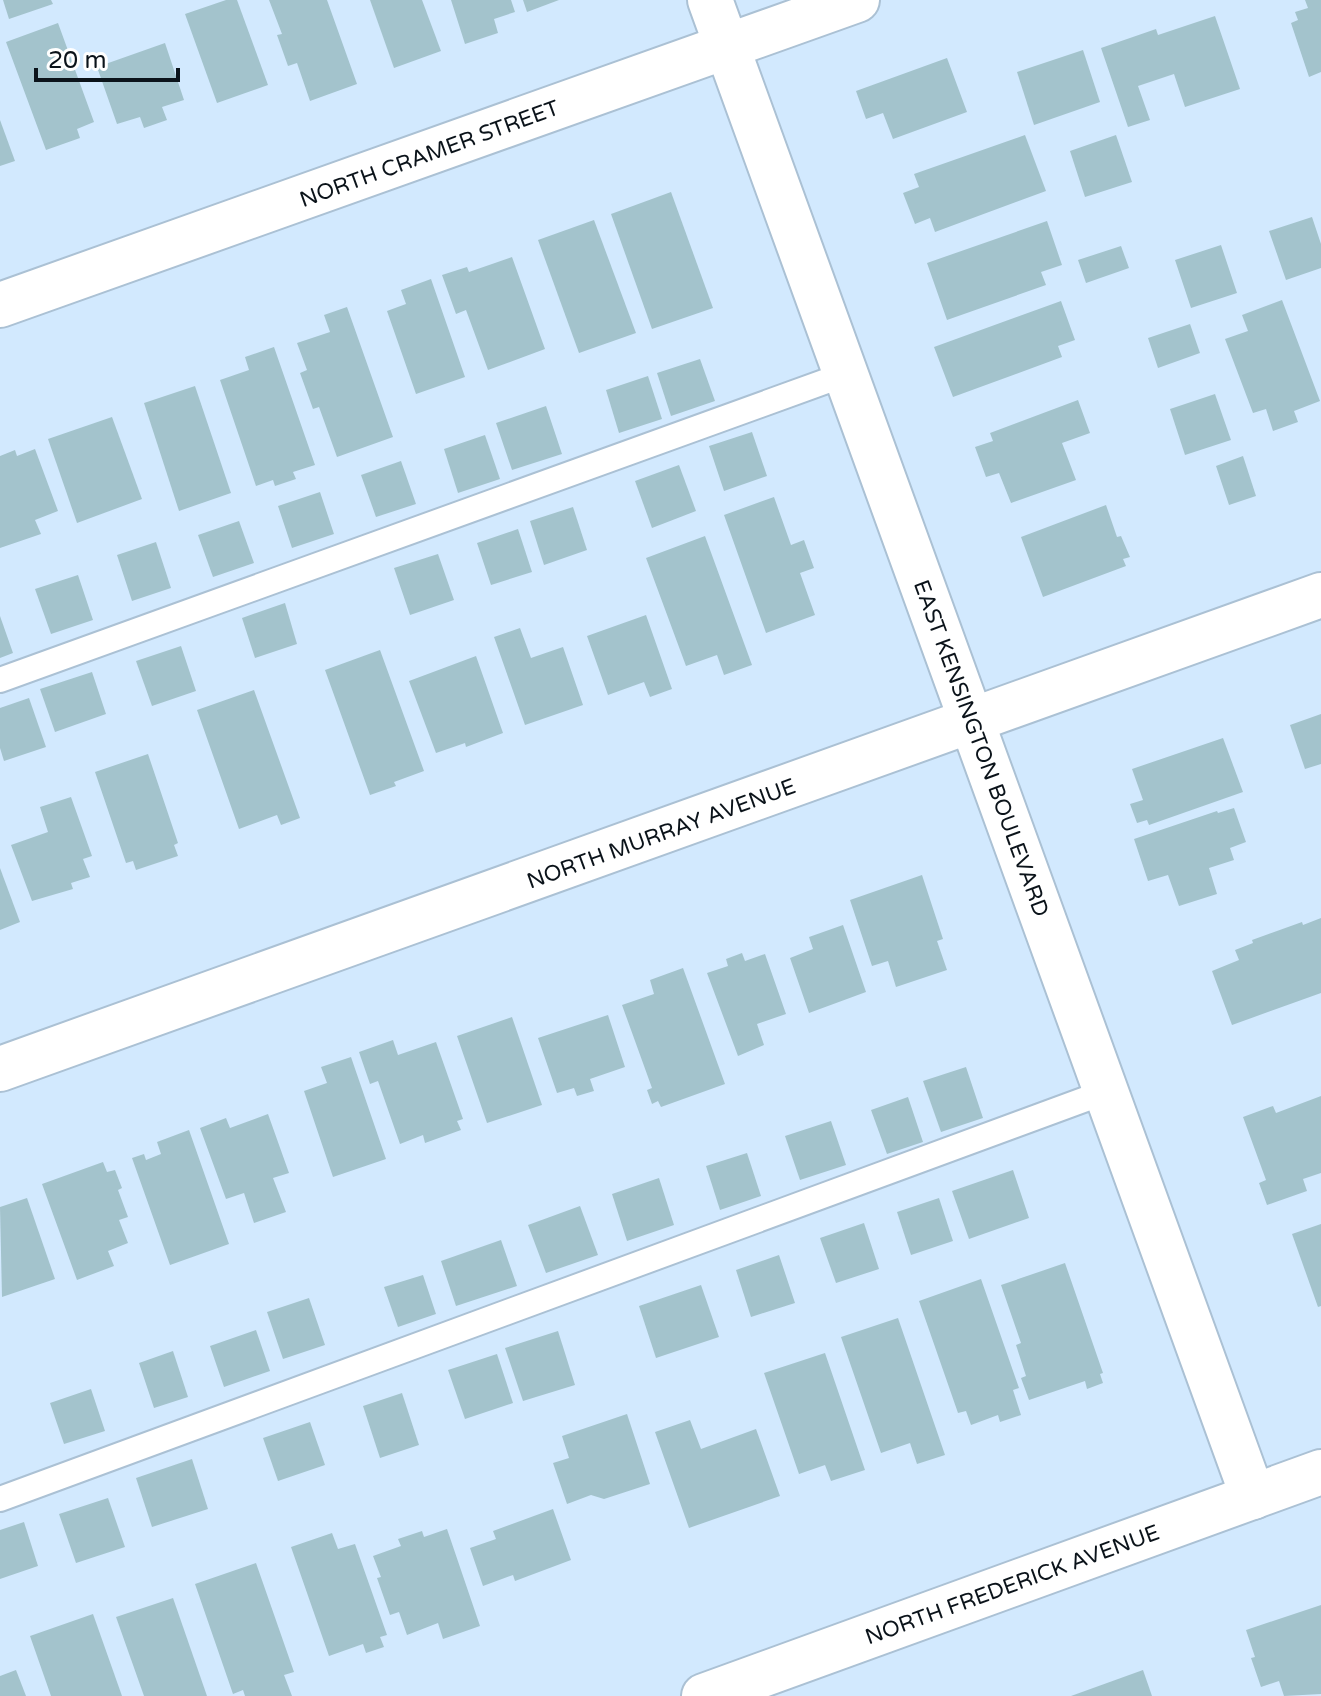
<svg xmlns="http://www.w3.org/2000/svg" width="1321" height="1696" viewBox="0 0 1321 1696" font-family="'Varela Round',sans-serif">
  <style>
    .building { fill: #a3c3cc }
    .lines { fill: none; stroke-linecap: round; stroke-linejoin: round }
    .service-casing { stroke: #abc1d4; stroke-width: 28 }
    .minor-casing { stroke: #abc1d4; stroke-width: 48 }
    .service { stroke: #fff; stroke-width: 24 }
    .minor { stroke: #fff; stroke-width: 44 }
    .labels { text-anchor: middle; stroke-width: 7; stroke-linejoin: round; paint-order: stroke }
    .street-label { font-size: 22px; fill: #0b131a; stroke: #fff }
  </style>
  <rect width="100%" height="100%" fill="#d2e9fe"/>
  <!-- building -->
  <g class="building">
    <polygon points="3,0 51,0 53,4 9,19"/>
    <polygon points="226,0 237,0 268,85 217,103 185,14"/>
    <polygon points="269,0 327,0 357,84 310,101 297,63 288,66 277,35 282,34"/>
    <polygon points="370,0 422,0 441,51 394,68"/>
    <polygon points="451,0 511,0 515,12 494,19 498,33 465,44"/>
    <polygon points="523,0 559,0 527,12"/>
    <polygon points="1305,0 1321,0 1321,72 1309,77 1291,23 1298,20 1295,12 1308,8"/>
    <polygon points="1215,16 1240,89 1185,107 1174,74 1138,86 1150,120 1128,127 1101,48 1156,29 1158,35"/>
    <polygon points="58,23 94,122 77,129 80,138 46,150 6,42"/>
    <polygon points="165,43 184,100 162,107 167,120 144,128 140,117 117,124 97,67"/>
    <polygon points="1083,50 1100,102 1034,125 1017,72"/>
    <polygon points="947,58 967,112 893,139 883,113 866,119 856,91"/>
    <polygon points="0,120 15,161 0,166"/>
    <polygon points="1025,135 1046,191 935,232 930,218 915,224 903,193 919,187 914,174"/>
    <polygon points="1116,135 1132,182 1085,197 1070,151"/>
    <polygon points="671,192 713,308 652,329 611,214"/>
    <polygon points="1312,217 1321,244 1321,268 1286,280 1269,231"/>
    <polygon points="594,220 636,333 579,353 538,240"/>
    <polygon points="1047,221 1062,265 1041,272 1046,285 947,320 927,263"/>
    <polygon points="1221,245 1237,293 1191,308 1175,260"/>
    <polygon points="1121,246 1129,268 1086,283 1078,260"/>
    <polygon points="512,257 545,349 488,370 466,310 456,314 442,275 467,267 469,272"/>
    <polygon points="431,279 465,377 416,394 387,311 406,304 401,290"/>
    <polygon points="1282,300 1320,401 1294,411 1298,422 1273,431 1266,409 1253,413 1225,339 1248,331 1242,315"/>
    <polygon points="1061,301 1075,340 1058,346 1062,357 953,397 934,347"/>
    <polygon points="347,307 393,437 337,457 319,407 313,409 300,373 307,370 297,343 330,332 324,315"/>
    <polygon points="1190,324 1200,353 1158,368 1148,338"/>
    <polygon points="274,347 315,465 293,472 296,479 275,486 273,480 256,486 220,380 249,370 245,357"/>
    <polygon points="700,359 715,401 671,416 657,373"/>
    <polygon points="648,376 662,419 619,433 606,390"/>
    <polygon points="195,386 231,493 179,511 144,403"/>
    <polygon points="1215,394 1231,440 1185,455 1170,409"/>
    <polygon points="1078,400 1090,433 1062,443 1076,480 1011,503 999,473 986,477 975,447 993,441 990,433"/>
    <polygon points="546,406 562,454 512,470 496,423"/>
    <polygon points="112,417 142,499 77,523 48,439"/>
    <polygon points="752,432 767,476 724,491 709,446"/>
    <polygon points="485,435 500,479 458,493 444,449"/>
    <polygon points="35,449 58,511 35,520 41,534 0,548 0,456 15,450 17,456"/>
    <polygon points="1243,456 1256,496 1229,505 1216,466"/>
    <polygon points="401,461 416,504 376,517 361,475"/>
    <polygon points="679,465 696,511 652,528 635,481"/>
    <polygon points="320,492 334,534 292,548 278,506"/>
    <polygon points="774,497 791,545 804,540 814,568 800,573 815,615 766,633 724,515"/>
    <polygon points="1106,505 1117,537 1121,536 1130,557 1123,559 1126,566 1043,597 1021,537"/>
    <polygon points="573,507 587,550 544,565 530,521"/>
    <polygon points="239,521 254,563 213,577 198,535"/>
    <polygon points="518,529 532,572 491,585 477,543"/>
    <polygon points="705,536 752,665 724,675 717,655 686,666 646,558"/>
    <polygon points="156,542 171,588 132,601 117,555"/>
    <polygon points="438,554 454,600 410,615 394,568"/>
    <polygon points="78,575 93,620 51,634 35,589"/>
    <polygon points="285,603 297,644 255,658 242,618"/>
    <polygon points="646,615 672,689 650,697 644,682 608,695 587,636"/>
    <polygon points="0,616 13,653 0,658"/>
    <polygon points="520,628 531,658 563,647 583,705 525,725 494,637"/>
    <polygon points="181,646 196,691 152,706 136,661"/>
    <polygon points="380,650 424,771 394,782 396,786 370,795 325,670"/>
    <polygon points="476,656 503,733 466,747 465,743 436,753 409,681"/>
    <polygon points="92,672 106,714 55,732 40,689"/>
    <polygon points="254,690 300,818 281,825 277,815 239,829 197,710"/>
    <polygon points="29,698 46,747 4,761 0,748 0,708"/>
    <polygon points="1321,714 1321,764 1305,769 1290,725"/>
    <polygon points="1223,738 1243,792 1149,825 1147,820 1137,823 1130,804 1143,800 1132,769"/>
    <polygon points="148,754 178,843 174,845 178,856 136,870 133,861 126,863 95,772"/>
    <polygon points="71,797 92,856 83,859 90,877 71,883 73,889 32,901 11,845 48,832 40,807"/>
    <polygon points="1234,808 1246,842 1230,848 1234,860 1209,868 1217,894 1179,906 1168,875 1148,881 1134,839 1217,811 1218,813"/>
    <polygon points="0,868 20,922 0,930"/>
    <polygon points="922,875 943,939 937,941 947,970 896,987 888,961 872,966 850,900"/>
    <polygon points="1321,918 1321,993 1232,1025 1212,971 1239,960 1235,950 1253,943 1252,940 1302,922 1303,925"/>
    <polygon points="843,925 866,992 809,1013 790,958 813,949 809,937"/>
    <polygon points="742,953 745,961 765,954 786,1014 757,1024 764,1045 738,1056 707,973 728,966 726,959"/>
    <polygon points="683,968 725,1084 661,1107 658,1101 652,1104 647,1090 652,1088 622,1005 654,994 650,980"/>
    <polygon points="608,1015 625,1067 590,1079 594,1091 577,1096 574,1088 557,1093 538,1038"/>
    <polygon points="512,1017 542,1105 487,1123 457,1036"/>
    <polygon points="393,1040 398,1055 436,1042 463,1119 457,1121 461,1130 425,1143 423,1135 400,1144 378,1081 370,1084 359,1052"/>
    <polygon points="351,1057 386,1159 333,1177 304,1091 327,1083 321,1067"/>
    <polygon points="966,1067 983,1118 941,1132 923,1081"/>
    <polygon points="1321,1096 1321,1173 1303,1179 1307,1191 1267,1205 1259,1183 1266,1180 1243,1117 1273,1106 1276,1113"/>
    <polygon points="908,1097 923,1142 887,1154 871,1110"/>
    <polygon points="268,1114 289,1173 273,1178 286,1212 254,1223 244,1193 226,1199 200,1128 226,1118 230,1128"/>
    <polygon points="831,1121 846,1165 800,1180 785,1136"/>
    <polygon points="189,1130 229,1244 170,1265 132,1158 144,1154 146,1160 161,1154 157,1142"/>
    <polygon points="747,1153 761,1196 720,1210 706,1166"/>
    <polygon points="103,1162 107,1172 115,1170 122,1188 118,1190 128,1217 119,1220 128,1243 108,1251 114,1266 77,1280 42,1184"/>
    <polygon points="1013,1170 1029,1218 969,1239 952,1191"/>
    <polygon points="659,1178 674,1225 627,1241 612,1194"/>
    <polygon points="27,1198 55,1279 2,1297 0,1207"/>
    <polygon points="939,1198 953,1241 911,1255 897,1212"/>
    <polygon points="580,1206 598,1255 546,1273 528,1225"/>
    <polygon points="864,1223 879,1269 836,1283 820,1238"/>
    <polygon points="1321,1224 1321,1306 1318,1307 1292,1234"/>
    <polygon points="501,1240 517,1286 456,1306 441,1261"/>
    <polygon points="779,1255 795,1303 751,1317 736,1270"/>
    <polygon points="1065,1263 1103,1373 1100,1374 1103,1383 1087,1389 1085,1381 1029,1400 1021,1378 1026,1376 1016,1345 1021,1343 1001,1285"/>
    <polygon points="423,1275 436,1314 398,1327 384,1287"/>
    <polygon points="981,1279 1019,1388 1013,1390 1021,1415 1000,1422 998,1415 971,1425 966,1411 958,1413 919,1301"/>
    <polygon points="701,1285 719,1337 656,1358 639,1306"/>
    <polygon points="309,1298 325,1345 283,1359 267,1312"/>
    <polygon points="898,1318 945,1455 917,1464 910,1443 881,1453 841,1337"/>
    <polygon points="256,1330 270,1371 224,1387 210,1346"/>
    <polygon points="558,1331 575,1385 523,1401 505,1348"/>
    <polygon points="173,1351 188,1397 154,1408 139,1363"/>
    <polygon points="825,1353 865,1470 831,1481 825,1465 799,1474 764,1373"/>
    <polygon points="497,1354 513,1403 465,1419 448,1370"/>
    <polygon points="91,1389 105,1431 64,1444 50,1403"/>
    <polygon points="402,1393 419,1445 380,1458 363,1406"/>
    <polygon points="627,1414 650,1484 604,1499 591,1495 567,1504 553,1463 569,1458 562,1436"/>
    <polygon points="690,1420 701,1449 756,1429 780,1496 689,1528 655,1432"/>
    <polygon points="310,1422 325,1465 278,1481 263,1438"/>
    <polygon points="192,1459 208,1509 152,1527 136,1478"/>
    <polygon points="108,1498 125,1547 76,1563 59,1514"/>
    <polygon points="553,1509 571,1560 515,1581 513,1575 483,1586 470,1548 496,1539 493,1531"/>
    <polygon points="24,1522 38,1566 0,1579 0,1530"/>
    <polygon points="447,1529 480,1626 443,1639 438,1623 407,1635 399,1612 390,1615 377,1578 381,1577 373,1556 401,1546 398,1539 422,1531 424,1537"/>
    <polygon points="332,1533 338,1549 355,1544 387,1635 380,1637 384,1647 366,1653 363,1644 329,1656 291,1547"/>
    <polygon points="256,1563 294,1672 284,1675 292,1696 245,1696 243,1690 233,1694 195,1584"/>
    <polygon points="173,1598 207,1696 144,1696 116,1617"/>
    <polygon points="1321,1605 1321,1694 1284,1696 1279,1681 1261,1687 1251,1658 1255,1657 1246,1630"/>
    <polygon points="93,1614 122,1696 51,1696 30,1636"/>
    <polygon points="16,1670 26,1696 0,1696 0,1676"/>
    <polygon points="1143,1670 1152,1696 1071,1696"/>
  </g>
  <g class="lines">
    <!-- service casing -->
    <g class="service-casing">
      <g id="service">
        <polyline points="0,680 846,374"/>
        <polyline points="0,1499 1105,1092"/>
      </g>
    </g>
    <!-- minor casing -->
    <g class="minor-casing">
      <g id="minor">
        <polyline points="710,0 1253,1497"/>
        <polyline points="0,305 857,0"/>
        <polyline points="0,1069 1321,595"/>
        <polyline points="704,1696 1321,1472"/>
      </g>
    </g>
    <!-- service -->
    <use href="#service" class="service"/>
    <!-- minor -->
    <use href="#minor" class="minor"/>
  </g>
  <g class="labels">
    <!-- street labels -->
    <g class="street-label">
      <text transform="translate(429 153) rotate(-20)" y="8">NORTH CRAMER STREET</text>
      <text transform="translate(982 748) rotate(70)" y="8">EAST KENSINGTON BOULEVARD</text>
      <text transform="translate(661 833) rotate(-20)" y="8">NORTH MURRAY AVENUE</text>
      <text transform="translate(1012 1584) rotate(-20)" y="8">NORTH FREDERICK AVENUE</text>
    </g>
  </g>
  <!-- scale -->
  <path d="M36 68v12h142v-12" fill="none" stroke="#0b131a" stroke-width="4"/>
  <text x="48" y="68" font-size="24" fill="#0b131a" stroke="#ffffff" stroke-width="6" paint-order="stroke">20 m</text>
</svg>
